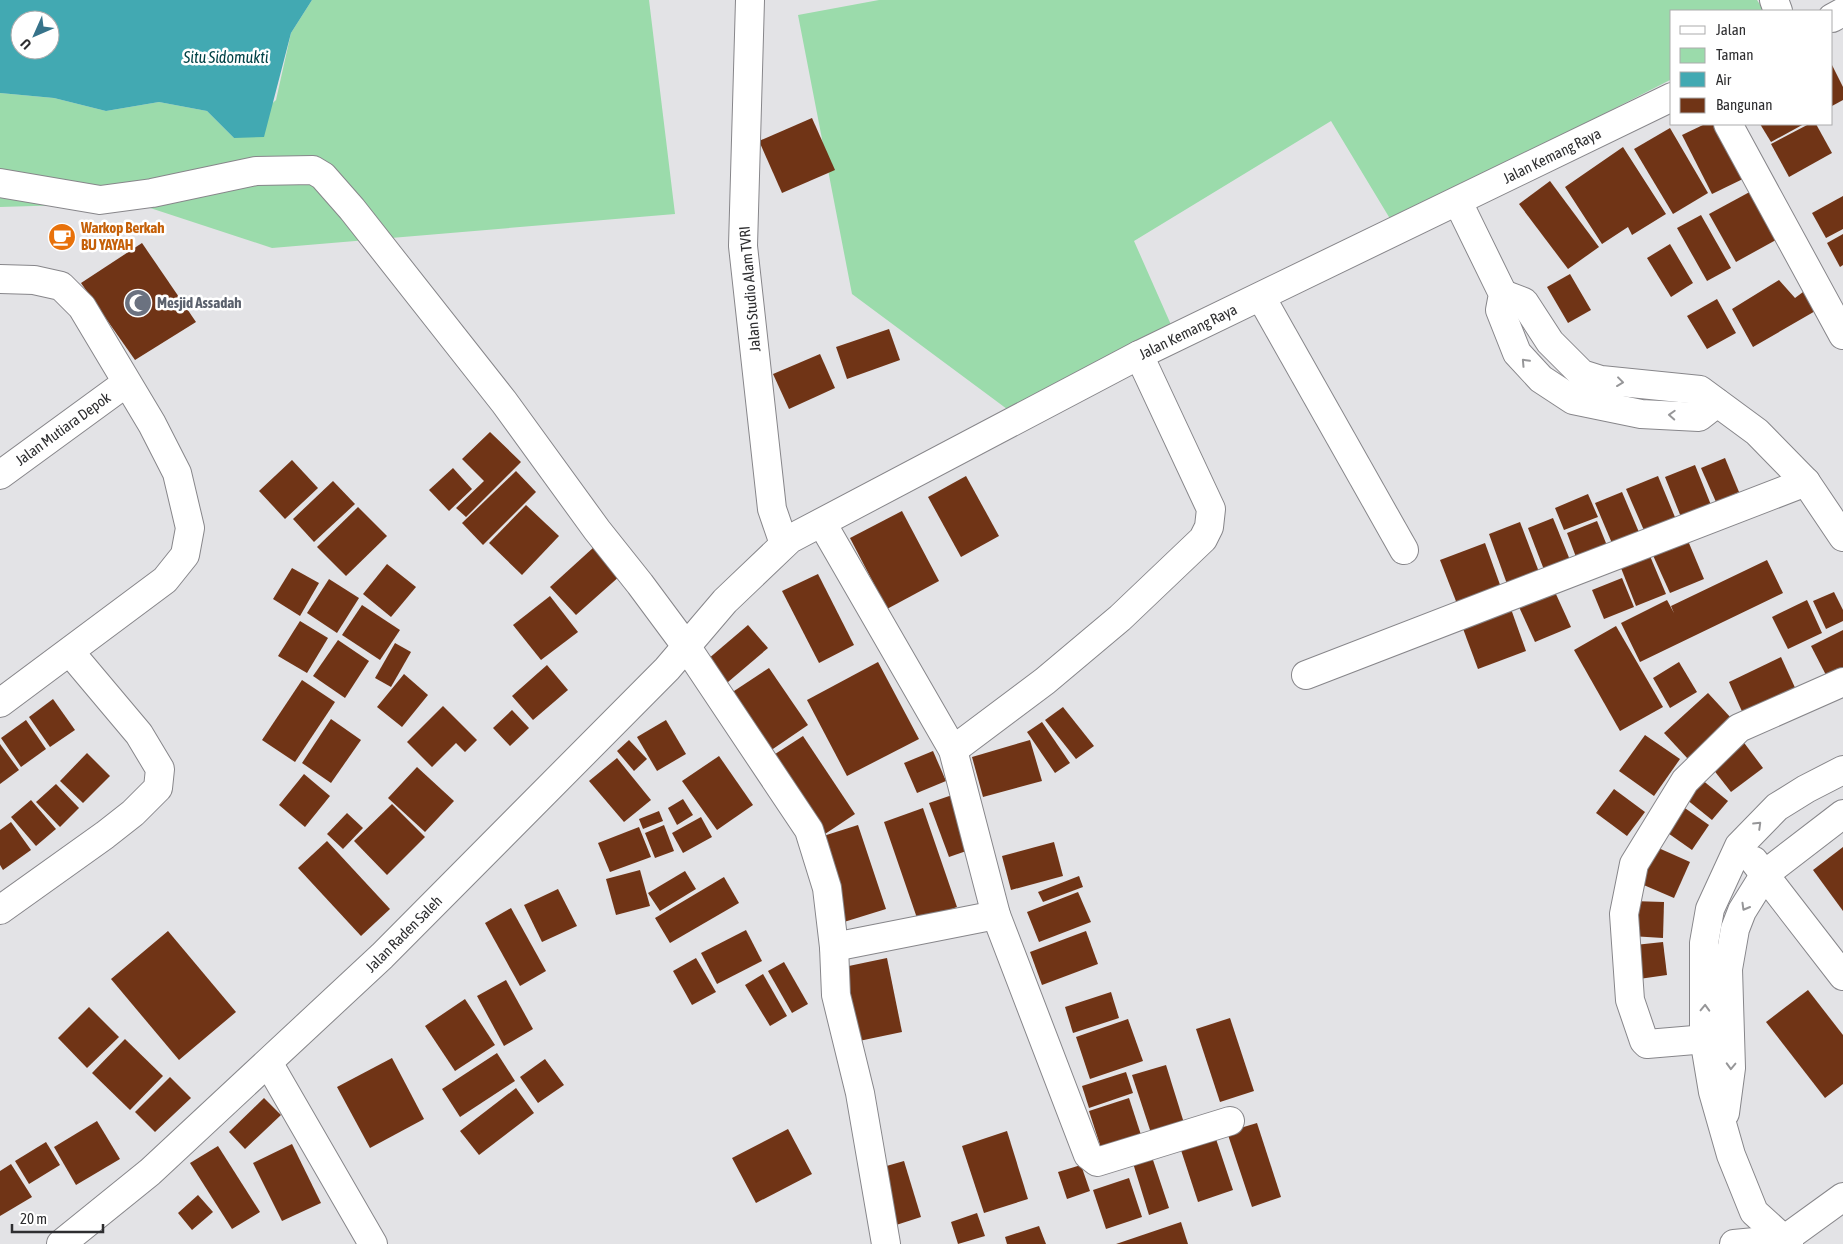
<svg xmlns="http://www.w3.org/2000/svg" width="1843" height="1244" viewBox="0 0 1843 1244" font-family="'Asap Condensed',sans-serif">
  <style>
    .green { fill: #9bdbab }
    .water { fill: #42a9b2; fill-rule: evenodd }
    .building { fill: #703416 }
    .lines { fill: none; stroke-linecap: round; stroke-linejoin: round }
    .minor-casing { stroke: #87868a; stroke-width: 30 }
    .minor { stroke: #fff; stroke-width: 28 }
    .oneway { stroke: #969698 }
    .labels { text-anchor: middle; stroke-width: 5; stroke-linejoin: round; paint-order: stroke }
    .street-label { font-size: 15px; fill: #2e2e30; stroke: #fff }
    .food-label { font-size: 15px; font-weight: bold; fill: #c56008; stroke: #fff; text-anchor: start }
    .worship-label { font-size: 15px; font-weight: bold; fill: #5b616d; stroke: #fff; text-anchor: start }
    .water-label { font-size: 16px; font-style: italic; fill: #004246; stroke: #fff }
  </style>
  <rect width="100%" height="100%" fill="#e3e3e6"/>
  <!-- green -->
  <g class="green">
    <polygon points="312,0 649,0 675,214 272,248 135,203 0,207 0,93 54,98 106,111 159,102 207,111 234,138 276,100 291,33"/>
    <polygon points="879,0 1757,0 1764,11 1672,11 1672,79 1392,222 1331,121 1134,241 1176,336 1007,409 852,294 798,15"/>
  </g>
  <!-- water -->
  <path class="water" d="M0,0H312L291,33L264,137L234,138L207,111L159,102L106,111L54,98L0,93ZM20,20H50V50H20Z"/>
  <!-- building -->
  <g class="building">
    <polygon points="1832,65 1843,87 1843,100 1832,106"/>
    <polygon points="812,118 835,170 782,193 759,141"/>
    <polygon points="1705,124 1723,124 1749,176 1712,194 1682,135"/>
    <polygon points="1760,124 1804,124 1771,142"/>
    <polygon points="1809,124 1816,124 1832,153 1789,177 1771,144"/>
    <polygon points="1670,128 1708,193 1673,214 1634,149"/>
    <polygon points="1623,147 1666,214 1632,235 1628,227 1602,244 1565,187"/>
    <polygon points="1550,181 1599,247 1568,269 1519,204"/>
    <polygon points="1757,188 1783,236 1736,262 1709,214"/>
    <polygon points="1843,196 1843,229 1826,238 1812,213"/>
    <polygon points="1701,215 1731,268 1707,281 1677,228"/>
    <polygon points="1843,234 1843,265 1840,267 1827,243"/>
    <polygon points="142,243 196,322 135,360 81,283"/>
    <polygon points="1670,244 1693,283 1671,297 1647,258"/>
    <polygon points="1570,274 1591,310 1568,323 1547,287"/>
    <polygon points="1779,280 1795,298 1803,292 1817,310 1753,347 1732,309"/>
    <polygon points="1717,299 1736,333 1707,349 1687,316"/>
    <polygon points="889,329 900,360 847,379 836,347"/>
    <polygon points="820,354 835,388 789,409 773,374"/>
    <polygon points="490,432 521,462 466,517 456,508 484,481 462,459"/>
    <polygon points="1725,458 1739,492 1716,502 1701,468"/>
    <polygon points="292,460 318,488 285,519 259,491"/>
    <polygon points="1695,465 1711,505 1681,517 1665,477"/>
    <polygon points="453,468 472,489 449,511 429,490"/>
    <polygon points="516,471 536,492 483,545 462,523"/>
    <polygon points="966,476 999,536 961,557 928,497"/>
    <polygon points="1658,476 1677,522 1646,535 1626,489"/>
    <polygon points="333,481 355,504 314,542 293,519"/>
    <polygon points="1622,492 1641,537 1614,548 1595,503"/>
    <polygon points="1588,494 1598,517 1564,530 1555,508"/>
    <polygon points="526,505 559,536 522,575 489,543"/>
    <polygon points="358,507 387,536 346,576 317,547"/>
    <polygon points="902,511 939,581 887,609 850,538"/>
    <polygon points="1553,518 1572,565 1546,575 1528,528"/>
    <polygon points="1597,521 1610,553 1579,565 1567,533"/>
    <polygon points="1520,522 1539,572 1507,584 1489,534"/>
    <polygon points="1686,536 1704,579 1670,593 1651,551"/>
    <polygon points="1485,543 1503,593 1459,609 1440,560"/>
    <polygon points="594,547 621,575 576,615 550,587"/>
    <polygon points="1650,556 1666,594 1636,606 1621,568"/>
    <polygon points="1767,560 1783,593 1640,662 1621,623 1667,600 1674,613 1671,606"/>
    <polygon points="387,564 416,587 391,617 363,594"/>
    <polygon points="292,568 319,583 300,616 273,599"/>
    <polygon points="818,574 854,645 819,663 782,591"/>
    <polygon points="1622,578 1634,607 1604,619 1592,590"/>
    <polygon points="329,579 359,598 337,633 307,613"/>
    <polygon points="1555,592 1571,627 1535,642 1519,607"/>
    <polygon points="1834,592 1843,610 1843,621 1826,629 1813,601"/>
    <polygon points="550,596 578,632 541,660 513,625"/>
    <polygon points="1807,600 1822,633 1788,649 1772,617"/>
    <polygon points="362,605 400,630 380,660 342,635"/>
    <polygon points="1511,609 1526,651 1478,669 1462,626"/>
    <polygon points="300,621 328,638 307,673 278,656"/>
    <polygon points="748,625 768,648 721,688 701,665"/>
    <polygon points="1616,626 1663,707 1620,731 1574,650"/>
    <polygon points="1843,630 1843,667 1826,675 1811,646"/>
    <polygon points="338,640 369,661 345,698 313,676"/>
    <polygon points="395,643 411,652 391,687 375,678"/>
    <polygon points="1781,657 1797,692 1744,716 1729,682"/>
    <polygon points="878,662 919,739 847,776 807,700"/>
    <polygon points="1679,662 1697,692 1670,708 1653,678"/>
    <polygon points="547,665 568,690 533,720 512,696"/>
    <polygon points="769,668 808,725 767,753 728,695"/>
    <polygon points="404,674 428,695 402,727 377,707"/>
    <polygon points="302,680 335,702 295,762 262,740"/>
    <polygon points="1708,693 1732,719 1688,759 1664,733"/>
    <polygon points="53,699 75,730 50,747 29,717"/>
    <polygon points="443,706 477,740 465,752 456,743 432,767 407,742"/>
    <polygon points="1063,707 1094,746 1076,759 1045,720"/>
    <polygon points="512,710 529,728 510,746 493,728"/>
    <polygon points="331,719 361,740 331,783 302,763"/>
    <polygon points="26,720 46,749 21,767 1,738"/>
    <polygon points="666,720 686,754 657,771 637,737"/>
    <polygon points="1042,722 1070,763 1055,773 1027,732"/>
    <polygon points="1645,735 1680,759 1654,796 1619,771"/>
    <polygon points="803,736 855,814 822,836 769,758"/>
    <polygon points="629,740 647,759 634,771 617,751"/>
    <polygon points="1030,740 1042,781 983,797 972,757"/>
    <polygon points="1742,740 1763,768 1731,792 1709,764"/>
    <polygon points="0,744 19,770 0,784"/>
    <polygon points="933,751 946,781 917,793 904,763"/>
    <polygon points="87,753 110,776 83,803 60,781"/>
    <polygon points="719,756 753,805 717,830 682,781"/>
    <polygon points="617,758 651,800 624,822 589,781"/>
    <polygon points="417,767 454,801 425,832 388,798"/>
    <polygon points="304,774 330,796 305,827 279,805"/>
    <polygon points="1701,779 1728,801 1712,820 1686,799"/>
    <polygon points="56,784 79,808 60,827 36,802"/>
    <polygon points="1614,789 1645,812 1627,836 1596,813"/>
    <polygon points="955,794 975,848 949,857 929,803"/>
    <polygon points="683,799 693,815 677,825 668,808"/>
    <polygon points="31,800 56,829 36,846 11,817"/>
    <polygon points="392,804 425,837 387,875 354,841"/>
    <polygon points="1682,806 1709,825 1692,850 1665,831"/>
    <polygon points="923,808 957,907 918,921 884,822"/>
    <polygon points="659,811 663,821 643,829 639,819"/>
    <polygon points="347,813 363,828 343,849 327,834"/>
    <polygon points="701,817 712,837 683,853 672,833"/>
    <polygon points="11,822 31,850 3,870 0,865 0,830"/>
    <polygon points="664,825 674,851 655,858 645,833"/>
    <polygon points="858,825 886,909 844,922 817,838"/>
    <polygon points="639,827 651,857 610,872 598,843"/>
    <polygon points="327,841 390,909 361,936 298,868"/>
    <polygon points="1054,842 1063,876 1011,890 1002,856"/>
    <polygon points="1654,846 1690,862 1674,898 1639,883"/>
    <polygon points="1843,847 1843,911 1813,870"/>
    <polygon points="640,870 650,906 616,915 606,879"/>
    <polygon points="685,871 696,889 660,911 648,893"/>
    <polygon points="1079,876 1083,887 1043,902 1038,892"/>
    <polygon points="724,877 739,903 670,943 655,918"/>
    <polygon points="558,889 577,926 542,942 524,905"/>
    <polygon points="1078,892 1091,922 1039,942 1027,912"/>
    <polygon points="1632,901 1664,902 1663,938 1631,936"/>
    <polygon points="511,908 546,971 520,986 485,923"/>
    <polygon points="746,930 762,961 717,984 701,953"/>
    <polygon points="168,931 236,1012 179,1060 111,979"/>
    <polygon points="1086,931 1098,964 1042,985 1030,952"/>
    <polygon points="1663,942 1667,975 1639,979 1635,945"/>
    <polygon points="696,958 716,992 692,1005 673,971"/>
    <polygon points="887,958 902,1032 859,1041 844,967"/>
    <polygon points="784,962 808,1004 792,1013 768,971"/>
    <polygon points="763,974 787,1016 770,1026 745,985"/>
    <polygon points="506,980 533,1029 504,1046 477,996"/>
    <polygon points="1808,990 1843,1035 1843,1084 1825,1098 1766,1022"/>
    <polygon points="1111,992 1119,1018 1073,1033 1065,1007"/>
    <polygon points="465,999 495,1045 455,1071 425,1026"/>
    <polygon points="89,1007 119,1037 87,1068 58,1038"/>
    <polygon points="1230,1018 1254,1091 1220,1102 1196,1029"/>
    <polygon points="1128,1019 1143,1061 1090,1079 1076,1037"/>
    <polygon points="125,1039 163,1076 130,1110 92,1073"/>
    <polygon points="497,1053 515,1081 460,1117 442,1089"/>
    <polygon points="392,1058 424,1119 370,1148 337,1087"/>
    <polygon points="545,1059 564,1085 538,1103 520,1077"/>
    <polygon points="1166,1065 1184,1123 1151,1133 1132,1075"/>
    <polygon points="1126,1072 1133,1093 1089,1108 1082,1086"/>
    <polygon points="170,1077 191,1098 155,1132 135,1112"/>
    <polygon points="516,1088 534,1113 479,1155 460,1131"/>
    <polygon points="264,1098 281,1115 245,1149 229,1132"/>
    <polygon points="1129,1098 1142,1138 1102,1151 1089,1111"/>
    <polygon points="97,1121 120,1159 76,1185 54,1147"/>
    <polygon points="1257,1123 1281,1197 1252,1207 1227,1132"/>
    <polygon points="788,1129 812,1174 756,1203 732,1158"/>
    <polygon points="1007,1131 1028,1199 984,1213 962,1146"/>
    <polygon points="1214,1133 1233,1190 1198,1202 1179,1144"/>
    <polygon points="46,1142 60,1165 29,1184 15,1161"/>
    <polygon points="292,1144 321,1203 282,1221 253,1163"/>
    <polygon points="218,1146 260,1212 232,1229 190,1163"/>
    <polygon points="1151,1154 1169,1208 1149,1215 1132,1160"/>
    <polygon points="904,1161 921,1217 893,1226 876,1169"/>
    <polygon points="11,1164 32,1197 0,1216 0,1171"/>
    <polygon points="1081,1165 1090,1191 1067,1199 1058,1172"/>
    <polygon points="1129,1178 1142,1217 1106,1229 1093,1190"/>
    <polygon points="198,1195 213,1212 192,1230 178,1213"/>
    <polygon points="977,1213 985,1236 958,1244 951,1222"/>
    <polygon points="1181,1222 1188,1244 1116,1244"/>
    <polygon points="1039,1226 1046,1244 1007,1244 1005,1237"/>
  </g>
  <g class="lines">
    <!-- minor casing -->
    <g class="minor-casing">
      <g id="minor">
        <polyline points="750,0 743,246 772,509 784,544"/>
        <polyline points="1774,0 1778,11"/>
        <polyline points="1832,18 1843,12"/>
        <polyline points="1728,124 1843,335"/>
        <polyline points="0,183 100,200 152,193 256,171 313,170 323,176 352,209 504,402 597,530 640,584 686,646 809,830 827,888 834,947 836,995 860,1093 886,1244"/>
        <polyline points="1458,202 1503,294 1500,310 1517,353 1541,379 1573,400 1641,414 1699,417 1717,403"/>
        <polyline points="0,279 34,280 61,286 82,307 152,424 177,473 190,528 185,555 165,580 0,703"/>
        <polyline points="1503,294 1524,302 1550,342 1582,374 1601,380 1700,390 1757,432 1806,482 1843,537"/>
        <polyline points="1261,297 1404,550"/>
        <polyline points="0,475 126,383"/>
        <polyline points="822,523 953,750 996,915 1088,1155 1097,1162 1230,1121"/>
        <polyline points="1306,675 1806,482"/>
        <polyline points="953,750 1045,681 1120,618 1203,539 1209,527 1211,509 1139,355"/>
        <polyline points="1754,861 1843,976"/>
        <polyline points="0,910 105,835 133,813 158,788 160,769 139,734 70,652"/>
        <polyline points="834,947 996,915"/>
        <polyline points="1730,1037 1647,1044 1644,1041 1630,1000 1624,914 1634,864 1685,781 1739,728 1843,682"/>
        <polyline points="269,1064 373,1244"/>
        <polyline points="1725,1113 1731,1068 1728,969 1735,929 1742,911 1765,874 1843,814"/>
        <polyline points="61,1244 150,1172 382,956 667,669 725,601 790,539 1139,355 1672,97"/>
        <polyline points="1734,1244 1785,1239 1843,1197"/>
        <polyline points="1789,1244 1754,1212 1731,1155 1713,1092 1704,1038 1704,943 1710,909 1739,846 1777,807 1806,789 1843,770"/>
      </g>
    </g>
    <!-- minor -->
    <use href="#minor" class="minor"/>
  </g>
  <!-- one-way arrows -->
  <defs><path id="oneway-chevron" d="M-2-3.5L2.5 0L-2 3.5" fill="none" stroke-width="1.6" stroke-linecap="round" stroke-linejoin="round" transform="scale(1.25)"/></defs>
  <g class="oneway">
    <use href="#oneway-chevron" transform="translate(1525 362) rotate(-133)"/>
    <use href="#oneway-chevron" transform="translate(1620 382) rotate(7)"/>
    <use href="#oneway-chevron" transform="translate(1672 415) rotate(-177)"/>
    <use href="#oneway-chevron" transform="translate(1758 825) rotate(-44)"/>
    <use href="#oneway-chevron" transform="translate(1745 907) rotate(120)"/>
    <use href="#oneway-chevron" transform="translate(1705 1008) rotate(-88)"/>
    <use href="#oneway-chevron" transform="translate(1731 1066) rotate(92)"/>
  </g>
  <!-- icons -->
  <defs>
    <g id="cafe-disc" transform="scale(1.4375)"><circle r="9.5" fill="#e8710a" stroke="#fff"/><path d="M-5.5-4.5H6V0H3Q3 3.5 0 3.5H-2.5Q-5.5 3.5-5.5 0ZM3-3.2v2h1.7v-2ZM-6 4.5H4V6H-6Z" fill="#fff"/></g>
    <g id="mosque-disc" transform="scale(1.4375)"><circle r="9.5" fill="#6b7280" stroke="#fff"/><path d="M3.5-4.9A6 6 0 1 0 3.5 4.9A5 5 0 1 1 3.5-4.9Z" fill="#fff"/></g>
  </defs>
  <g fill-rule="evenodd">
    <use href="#cafe-disc" x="62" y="237"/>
    <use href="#mosque-disc" x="138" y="303"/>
  </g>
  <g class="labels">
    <!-- street labels -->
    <g class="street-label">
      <text transform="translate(1552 156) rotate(-26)" y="5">Jalan Kemang Raya</text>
      <text transform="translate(750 289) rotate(-95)" y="5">Jalan Studio Alam TVRI</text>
      <text transform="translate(1188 332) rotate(-26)" y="5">Jalan Kemang Raya</text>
      <text transform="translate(63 429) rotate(-36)" y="5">Jalan Mutiara Depok</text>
      <text transform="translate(404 934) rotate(-45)" y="5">Jalan Raden Saleh</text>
    </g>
    <!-- food labels -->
    <g class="food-label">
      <text x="81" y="233">Warkop Berkah<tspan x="81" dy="17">BU YAYAH</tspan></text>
    </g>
    <!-- worship labels -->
    <g class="worship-label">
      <text x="157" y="308">Mesjid Assadah</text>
    </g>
    <!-- water labels -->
    <g class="water-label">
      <text x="226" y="63">Situ Sidomukti</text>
    </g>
  </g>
  <!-- legend -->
  <rect x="1670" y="10" width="162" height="115" fill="#ffffff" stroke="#ababac"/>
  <rect x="1680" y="26" width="25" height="8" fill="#ffffff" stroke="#ababac"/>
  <text x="1716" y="35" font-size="15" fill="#2e2e30">Jalan</text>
  <rect x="1680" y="48" width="25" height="15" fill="#9bdbab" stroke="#ababac"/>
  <text x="1716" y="60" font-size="15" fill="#2e2e30">Taman</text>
  <rect x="1680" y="72" width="25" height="15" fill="#42a9b2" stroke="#ababac"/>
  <text x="1716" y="85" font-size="15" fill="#2e2e30">Air</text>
  <rect x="1680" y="98" width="25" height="15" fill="#703416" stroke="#ababac"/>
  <text x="1716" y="110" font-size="15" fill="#2e2e30">Bangunan</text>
  <!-- north arrow -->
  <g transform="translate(35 35) rotate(225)"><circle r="24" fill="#ffffff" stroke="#ababac"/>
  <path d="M0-4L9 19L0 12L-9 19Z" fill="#36738a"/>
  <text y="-8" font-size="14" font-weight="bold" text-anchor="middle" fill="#2e2e30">U</text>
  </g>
  <!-- scale -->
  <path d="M12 1224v8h91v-8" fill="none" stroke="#2e2e30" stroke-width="2.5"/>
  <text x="20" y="1224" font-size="15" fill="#2e2e30" stroke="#ffffff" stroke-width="4" paint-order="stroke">20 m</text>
</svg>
